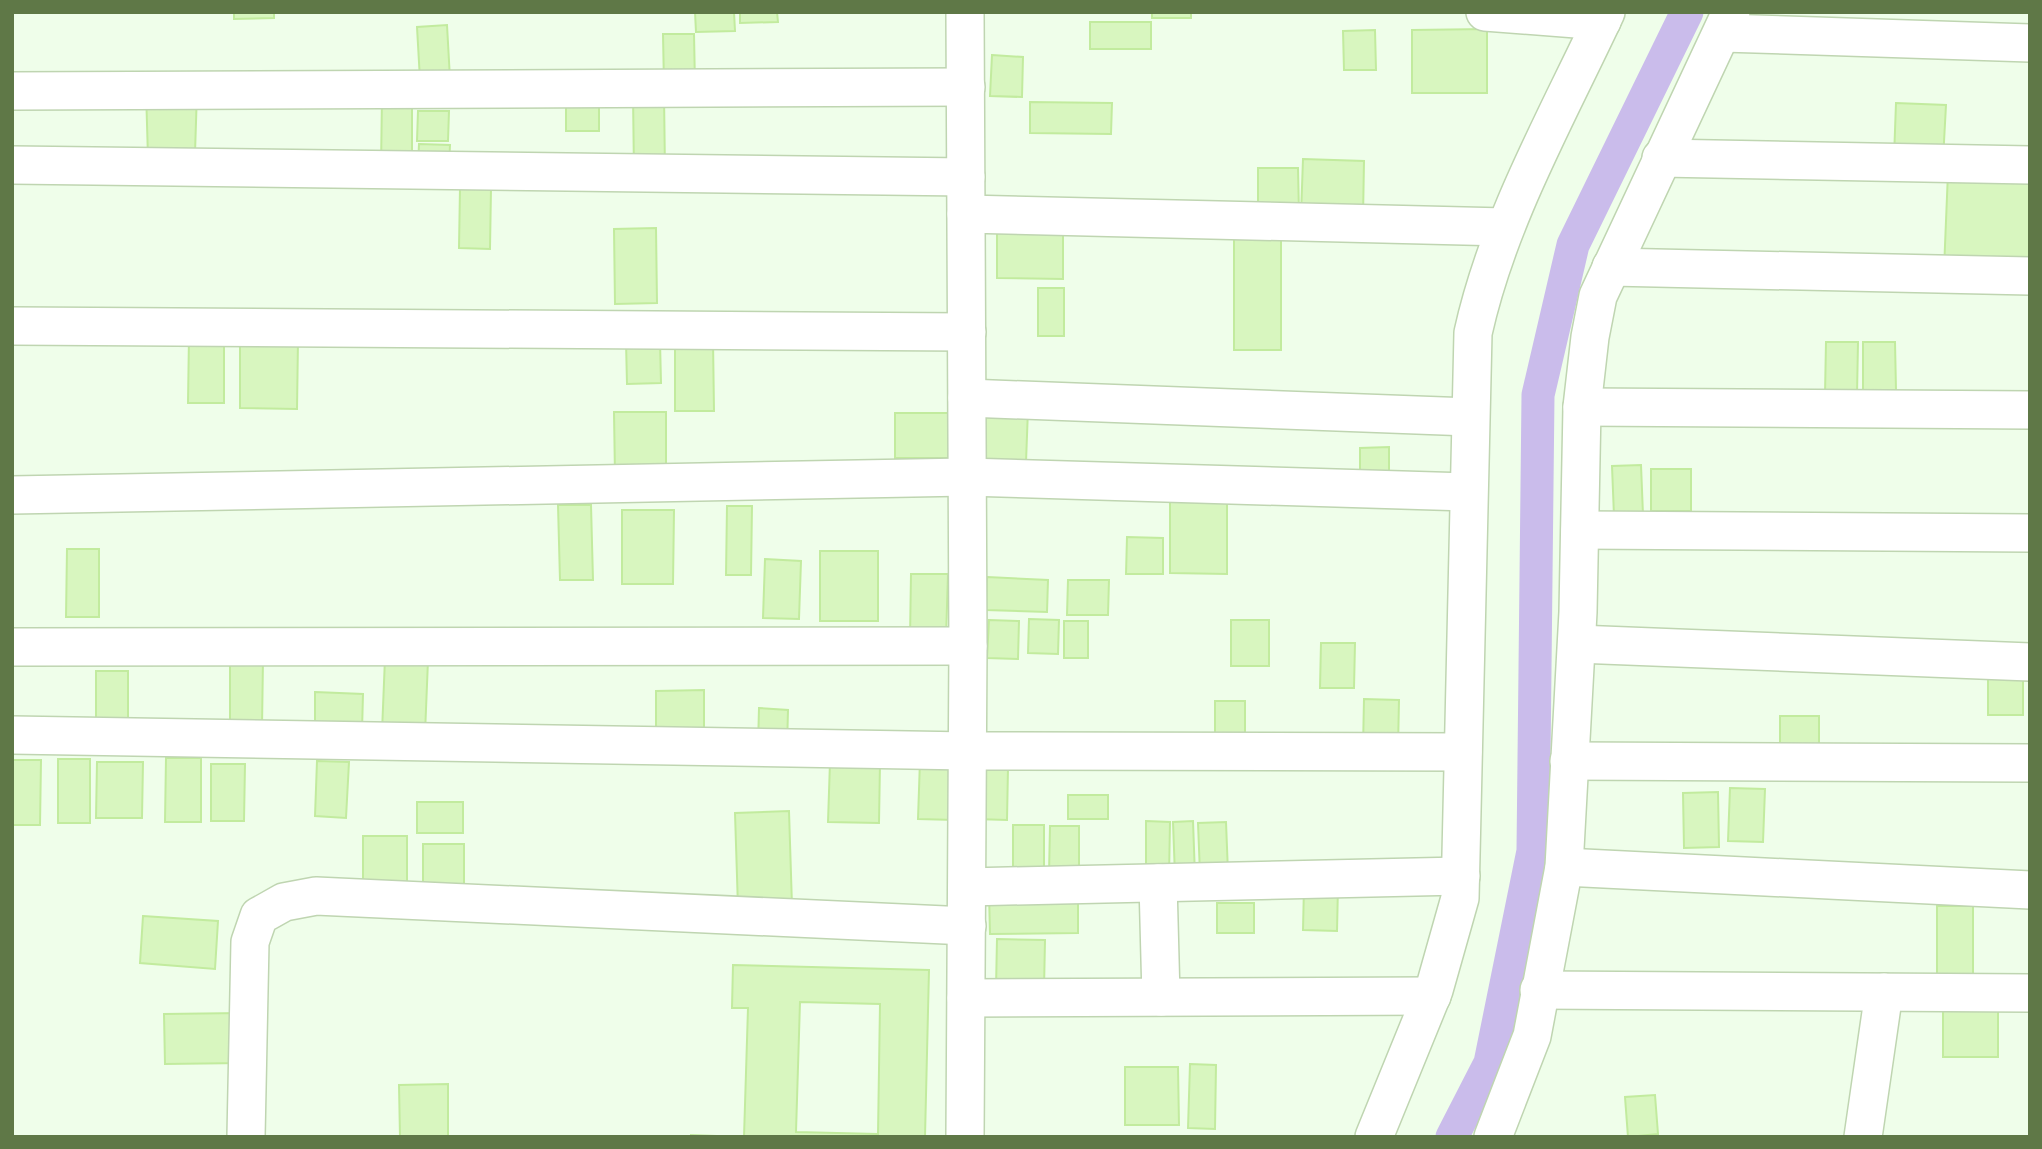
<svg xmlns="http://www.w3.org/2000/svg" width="2042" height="1149" viewBox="0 0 2042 1149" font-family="Figtree,sans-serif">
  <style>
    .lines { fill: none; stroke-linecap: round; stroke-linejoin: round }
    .canal { stroke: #cabceb; stroke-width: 33 }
    .building { fill: #d8f6bf; stroke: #c2eb9e; stroke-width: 2; fill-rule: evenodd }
    .minor-casing { stroke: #bfd5b1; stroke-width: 40 }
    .minor { stroke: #fff; stroke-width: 37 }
  </style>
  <rect width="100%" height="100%" fill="#effeea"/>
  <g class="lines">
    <!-- canal -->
    <polyline class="canal" points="1452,1137 1490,1063 1533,851 1538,395 1573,245 1687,12"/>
  </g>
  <!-- building -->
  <g class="building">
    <polygon points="234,12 274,12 274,18 234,19"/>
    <polygon points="695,12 734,12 735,31 696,32"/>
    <polygon points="740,12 777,12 778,22 740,23"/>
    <rect x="1152" y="12" width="39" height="6"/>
    <rect x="1090" y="22" width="61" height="27"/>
    <polygon points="447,25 450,79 420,80 417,27"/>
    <polygon points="1487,29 1487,93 1412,93 1412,30"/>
    <polygon points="1375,30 1376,70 1344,70 1343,31"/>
    <polygon points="663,34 694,34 695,85 664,85"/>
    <polygon points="992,55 1023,57 1022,97 990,96"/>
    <polygon points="146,90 197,91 195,153 148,158"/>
    <polygon points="633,95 664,95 665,171 634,172"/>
    <polygon points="382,97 412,97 412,167 381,167"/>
    <polygon points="566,100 599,101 599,131 566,131"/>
    <polygon points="1030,102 1112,103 1111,134 1030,133"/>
    <polygon points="1896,103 1946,105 1943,160 1894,158"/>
    <polygon points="418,111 449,111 448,141 417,141"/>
    <polygon points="419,144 450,145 449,167 418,166"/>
    <polygon points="1303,159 1364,161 1363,218 1301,216"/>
    <polygon points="1258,168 1298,168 1299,214 1258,215"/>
    <polygon points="1948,172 2030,174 2030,273 1944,270"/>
    <polygon points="460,188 491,188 490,249 459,248"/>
    <polygon points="997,223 1063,224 1063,279 997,278"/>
    <polygon points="656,228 657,303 615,304 614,229"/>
    <rect x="1234" y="239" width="47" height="111"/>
    <rect x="1038" y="288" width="26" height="48"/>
    <polygon points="189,336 224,336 224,403 188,403"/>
    <polygon points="240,340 298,340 297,409 240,408"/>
    <polygon points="675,340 713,340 714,411 675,411"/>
    <polygon points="660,341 661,383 627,384 626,342"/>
    <polygon points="1826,342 1858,342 1857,395 1825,395"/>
    <polygon points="1863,342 1895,342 1896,390 1863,390"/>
    <polygon points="983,407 1028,409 1026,462 980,460"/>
    <polygon points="614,412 666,412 666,476 615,476"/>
    <rect x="895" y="413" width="55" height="45"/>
    <polygon points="1389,447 1389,479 1360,479 1360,448"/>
    <polygon points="1641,465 1643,515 1614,516 1612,466"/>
    <rect x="1651" y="469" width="40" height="42"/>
    <polygon points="1170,494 1227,494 1227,574 1170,573"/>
    <polygon points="558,505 591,505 593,580 560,580"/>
    <polygon points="727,506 752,506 751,575 726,575"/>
    <polygon points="622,510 674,510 673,584 622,584"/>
    <polygon points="1127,537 1163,538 1163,574 1126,574"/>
    <polygon points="67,549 99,549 99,617 66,617"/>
    <rect x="820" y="551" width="58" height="70"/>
    <polygon points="765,559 801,561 799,619 763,618"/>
    <polygon points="911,574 948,574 946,638 910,637"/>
    <polygon points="987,577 1048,580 1047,612 986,610"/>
    <polygon points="1068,580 1109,580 1108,615 1067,615"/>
    <polygon points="1029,619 1059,620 1058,654 1028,653"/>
    <polygon points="989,620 1019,621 1018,659 987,658"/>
    <rect x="1231" y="620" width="38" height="46"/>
    <rect x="1064" y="621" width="24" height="37"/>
    <polygon points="1321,643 1355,643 1354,688 1320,688"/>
    <polygon points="230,658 263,659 262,727 230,726"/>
    <polygon points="385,658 428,660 425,734 382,732"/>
    <rect x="96" y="671" width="32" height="60"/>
    <rect x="1988" y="674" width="35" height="41"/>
    <polygon points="704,690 704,733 656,734 656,691"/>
    <polygon points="315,692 363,694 362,731 315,729"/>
    <polygon points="1364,699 1399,700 1398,748 1363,748"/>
    <rect x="1215" y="701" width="30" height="46"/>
    <polygon points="759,708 788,710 787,748 758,747"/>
    <rect x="1780" y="716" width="39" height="41"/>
    <polygon points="166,758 201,758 201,822 165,822"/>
    <rect x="58" y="759" width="32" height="64"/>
    <polygon points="12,760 41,760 40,825 12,825"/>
    <polygon points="920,760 957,761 955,820 918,819"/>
    <polygon points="317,761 349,762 346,818 315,816"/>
    <polygon points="97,762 143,762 142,818 96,818"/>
    <polygon points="830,762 880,763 879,823 828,822"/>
    <polygon points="211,764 245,764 244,821 211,821"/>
    <polygon points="976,767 1008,768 1007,820 975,819"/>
    <polygon points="1730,788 1765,789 1763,842 1728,841"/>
    <polygon points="1718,792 1719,847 1684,848 1683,793"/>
    <rect x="1068" y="795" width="40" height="24"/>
    <rect x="417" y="802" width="46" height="31"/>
    <polygon points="789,811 792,906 738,908 735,813"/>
    <polygon points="1146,821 1170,822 1169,878 1146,878"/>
    <polygon points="1193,821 1195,876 1175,876 1173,822"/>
    <polygon points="1226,822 1228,873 1200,874 1198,823"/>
    <polygon points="1013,825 1044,825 1044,877 1013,876"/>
    <polygon points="1050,826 1079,826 1079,874 1049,874"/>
    <rect x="363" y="836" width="44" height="57"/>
    <rect x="423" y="844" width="41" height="47"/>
    <polygon points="1304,886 1338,886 1337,931 1303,930"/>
    <polygon points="1078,893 1078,933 990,934 989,894"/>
    <rect x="1217" y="903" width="37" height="30"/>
    <rect x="1937" y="906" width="36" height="68"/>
    <polygon points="143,916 218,921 215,969 140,963"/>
    <polygon points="997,939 1045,940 1044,989 996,988"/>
    <path d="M733,965L929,970L925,1137H691V1135L744,1137L748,1008H732ZM800,1002L880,1004L878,1134L796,1132Z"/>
    <rect x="1943" y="999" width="55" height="58"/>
    <polygon points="241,1013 243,1063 165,1064 164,1014"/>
    <polygon points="1190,1064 1216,1065 1215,1129 1188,1128"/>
    <polygon points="1125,1067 1178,1067 1179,1125 1125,1125"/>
    <polygon points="448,1084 448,1137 400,1137 399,1085"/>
    <polygon points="1655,1095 1658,1134 1628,1137 1625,1097"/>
  </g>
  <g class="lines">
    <!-- minor casing -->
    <g class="minor-casing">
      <g id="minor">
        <polyline points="1485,12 1602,21"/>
        <polyline points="1723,33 2030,43"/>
        <polyline points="12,91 966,87"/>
        <polyline points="1661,158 2030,165"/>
        <polyline points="12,165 966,177"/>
        <polyline points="966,214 1505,227"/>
        <polyline points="1611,267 2030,276"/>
        <polyline points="12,326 967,332"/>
        <polyline points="967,398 1470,417"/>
        <polyline points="1582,407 2030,410"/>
        <polyline points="12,495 967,477 1468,492"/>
        <polyline points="1580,530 2030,533"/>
        <polyline points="1577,644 2030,662"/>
        <polyline points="12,647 968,646"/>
        <polyline points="12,735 968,751 1463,752"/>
        <polyline points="1569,761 2030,763"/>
        <polyline points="1564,867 2030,890"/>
        <polyline points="1158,883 1161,997"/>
        <polyline points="967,887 1461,876"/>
        <polyline points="1539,990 2030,993"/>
        <polyline points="966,998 1432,996"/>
        <polyline points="246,1137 250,942 259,916 284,902 316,896 967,926"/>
        <polyline points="965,1137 968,646 965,12"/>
        <path d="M1374,1137L1434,990L1460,898L1473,333C1498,220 1557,117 1606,12"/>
        <polyline points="1493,1137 1532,1036 1564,867 1578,612 1582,407 1590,337 1598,296 1731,12"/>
        <polyline points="1863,1137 1884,992"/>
      </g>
    </g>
    <!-- minor -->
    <use href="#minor" class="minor"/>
  </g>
  <!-- border -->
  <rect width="2042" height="1149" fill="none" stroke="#5f7847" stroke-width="28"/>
</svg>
